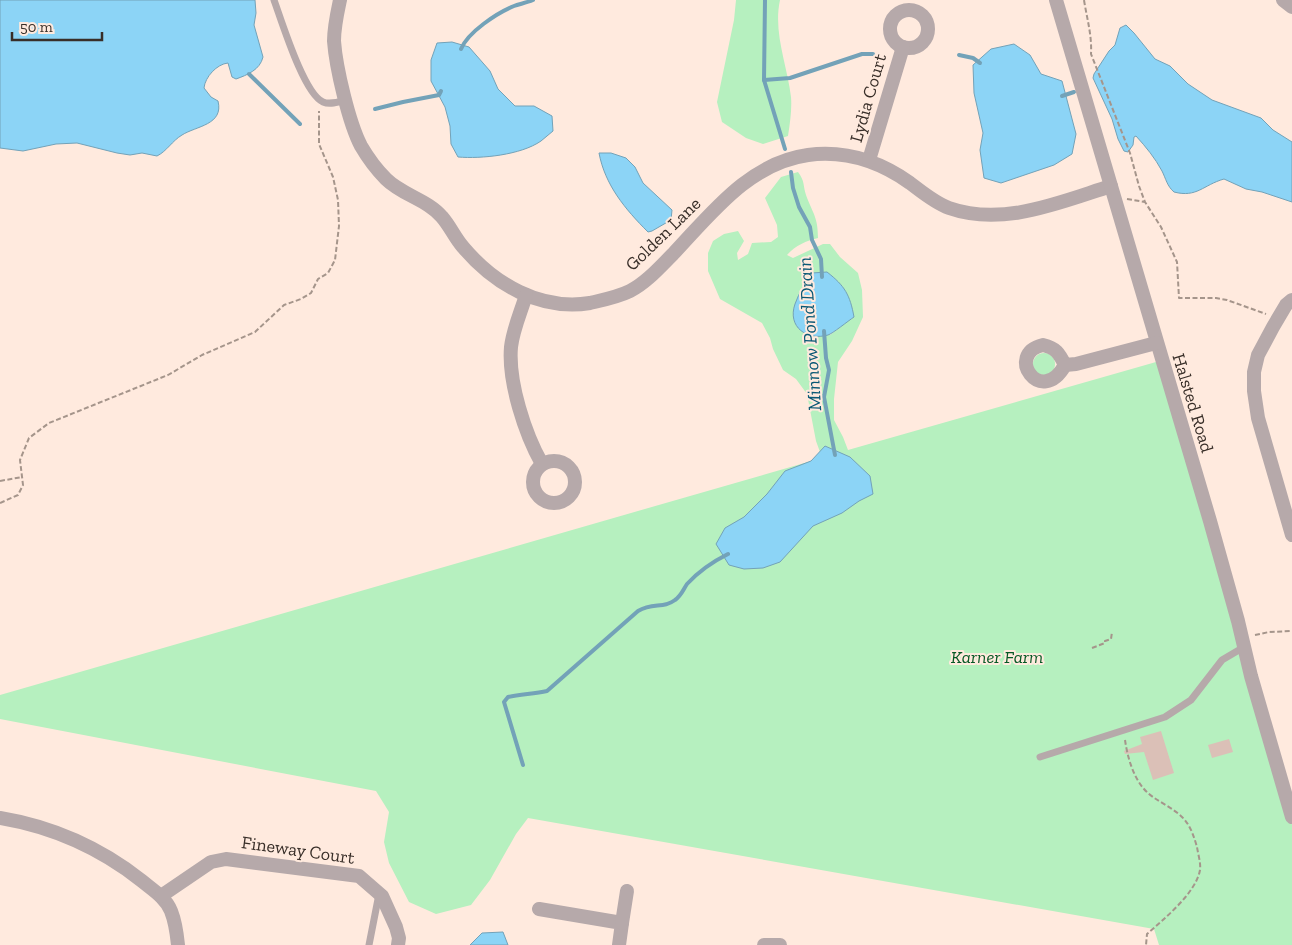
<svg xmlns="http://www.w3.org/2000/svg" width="1292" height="945" viewBox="0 0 1292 945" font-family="'Zilla Slab',serif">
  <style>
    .green { fill: #b6f0bf; fill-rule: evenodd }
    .water { fill: #8cd4f6; stroke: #73a2b8 }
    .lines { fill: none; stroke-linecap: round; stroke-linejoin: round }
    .stream { stroke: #73a2b8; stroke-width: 4 }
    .building { fill: #dbc0b7 }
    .path { stroke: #a5958b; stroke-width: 2; stroke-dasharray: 5 2.5; stroke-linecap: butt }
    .service { stroke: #b6a9aa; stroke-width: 7 }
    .minor { stroke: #b6a9aa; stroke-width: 14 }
    .labels { text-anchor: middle; stroke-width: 4; stroke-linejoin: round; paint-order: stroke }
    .street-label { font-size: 18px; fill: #382e28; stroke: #ffeade }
    .park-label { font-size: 18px; font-style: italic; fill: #065824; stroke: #ffeade }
    .water-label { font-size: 19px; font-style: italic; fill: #0a5875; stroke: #ffeade }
  </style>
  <rect width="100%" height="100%" fill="#ffeade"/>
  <!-- green -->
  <g class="green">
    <path d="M736,0H780C773,33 787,64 791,97C792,109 790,123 788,136L763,144L746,138L722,122L717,102L734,20Z"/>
    <path d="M798,172C805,181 803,186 806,195C813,214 818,217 818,238C806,241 796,245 787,255L793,258L823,244H830L840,257L858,273L862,290L863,317L852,341L838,362L834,399V420L843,437L848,450L1163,360L1292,811V945H1159L1154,929L528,818L516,834L490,880L471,905L436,914L409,902L389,863L384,842L389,812L376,791L0,719V695L839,453L825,446L820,452L816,441L807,394L796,379L783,370L773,349L770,338L762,323L720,299L708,271V253L713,241L724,234L738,231L744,241L737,253L738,260L748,254L752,243L771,242L778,237L777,225L765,198L781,177ZM794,306L853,317L830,335Z"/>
    <circle cx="1044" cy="364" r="11"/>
  </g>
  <!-- water -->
  <g class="water">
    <path d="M0,0H255L256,13L254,25L263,57C260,70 247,75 236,79L232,77L228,63C217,64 205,77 204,88L211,97L218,101C224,125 196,126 182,135C172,141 167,151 157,156L142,153L130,155L117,153L77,143L56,144L23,151L0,148Z"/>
    <path d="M1126,25L1134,33L1155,59L1170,66L1188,84L1212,100L1261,118L1273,130L1292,142V202L1262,192L1246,189L1224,179C1203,185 1197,198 1174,192C1167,186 1166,179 1162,171C1155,158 1146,147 1136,136L1134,137L1133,145L1128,152L1124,151L1118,139L1112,119L1093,78L1094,74L1109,51L1115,45L1120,28Z"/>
    <path d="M452,42L469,47L490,71L498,89L515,106H534L552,116L553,131C549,134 545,138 541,141C521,155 481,159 458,157L451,144L450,126L445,107L431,81V60L437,43Z"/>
    <polygon points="1014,44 1030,55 1041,74 1062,81 1076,134 1072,154 1054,165 1001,183 984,178 980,150 983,133 974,93 973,65 991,49"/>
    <path d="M599,153H611L626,158L635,167L643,183L672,210L671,220L652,231L648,232C625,209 605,185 599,153Z"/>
    <path d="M827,272C845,286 850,295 854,317C848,321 832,334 828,335C807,341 787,327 795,304C799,292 806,283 812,273Z"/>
    <polygon points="825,446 850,457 870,476 873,494 859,501 842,513 813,526 780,562 763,568 744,569 729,565 716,544 725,528 744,517 767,494 785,471 811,461"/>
    <polygon points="503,932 508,945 470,945 482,933"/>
  </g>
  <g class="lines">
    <!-- stream -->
    <g class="stream">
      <polyline points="765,0 764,80 785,149"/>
      <path d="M461,49C468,32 497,13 514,6C519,4 526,3 533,0"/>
      <polyline points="959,55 973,58 980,63"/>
      <polyline points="249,74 300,124"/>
      <polyline points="764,80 790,78 862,54 873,54"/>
      <polyline points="1062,96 1074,92"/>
      <polyline points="375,109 403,102 439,95 441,91"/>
      <polyline points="791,172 793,188 799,207 810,227 812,240 821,259 822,277"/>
      <polyline points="824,331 826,358 829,370 824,397 835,455"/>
      <path d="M523,765L504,702L508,697C521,694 534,694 547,691L638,611C653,602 663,609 675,600C681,596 683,590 687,584C699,571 712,562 728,554"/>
    </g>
  </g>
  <!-- building -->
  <g class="building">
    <polygon points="1161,731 1174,773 1153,780 1144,752 1125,754 1124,751 1142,744 1140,737"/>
    <polygon points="1229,739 1233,752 1212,758 1208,745"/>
  </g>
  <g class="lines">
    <!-- path -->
    <g class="path">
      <path d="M1084,0C1087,19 1092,35 1091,54L1130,153L1139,186L1145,202L1161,227L1177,262L1179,298H1216L1227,300L1266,314"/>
      <polyline points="1127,199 1145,202"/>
      <polyline points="0,481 22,477"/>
      <polyline points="0,503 18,495 23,485 20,460 29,438 49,423 168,375 202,355 255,332 284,305 301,299 311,293 318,279 328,273 335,260 339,226 338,200 333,177 319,144 319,111"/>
      <polyline points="1255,635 1269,632 1292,631"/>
      <polyline points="1092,648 1105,643 1105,641 1111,639 1112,632"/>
      <path d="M1125,740C1128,760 1135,785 1153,797C1163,804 1176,810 1184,819C1191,827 1194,837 1197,847C1198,854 1201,863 1200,870C1196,893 1164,919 1147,934L1146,945"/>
    </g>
    <!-- service -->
    <g class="service">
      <path d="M274,0C282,22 304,94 323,102C330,105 339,102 346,100"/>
      <polyline points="1040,757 1165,717 1191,700 1222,660 1244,647"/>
      <polyline points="369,945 379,894"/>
    </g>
    <!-- minor -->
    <g class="minor">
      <path d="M340,0C337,14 334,27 334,41C336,68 349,123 361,146C368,158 377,170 386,179C402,195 428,200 442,217C450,226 455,238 463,247C494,284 540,311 590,303C603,300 618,297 630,291C646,283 660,267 673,254C711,214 749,163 808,155C846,150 879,161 910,183C922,192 935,203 949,208C1003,227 1060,202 1111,186"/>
      <polyline points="1056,0 1210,521 1238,621 1251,676 1292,817"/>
      <polyline points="1283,0 1292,7"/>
      <circle cx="909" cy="29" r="19"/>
      <polyline points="869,160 903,47"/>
      <path d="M526,295C521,312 513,329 511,347C508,382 525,434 542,464"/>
      <polyline points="1292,300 1286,305 1273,327 1258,355 1254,372 1254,391 1258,418 1292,535"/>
      <path d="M1043,345C1056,348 1059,353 1065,365C1041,408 1004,354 1043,345Z"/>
      <polyline points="1065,365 1076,364 1156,343"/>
      <circle cx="554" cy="482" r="21"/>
      <path d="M0,818C54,827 99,847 142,881C153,890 166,898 171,911C175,921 177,935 178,945"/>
      <polyline points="161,896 211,862 226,859 359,876 382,896 396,927 399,938 398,945"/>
      <polyline points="539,909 622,923 619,945"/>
      <polyline points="622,923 627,891"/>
      <polyline points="764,945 780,945"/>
    </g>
  </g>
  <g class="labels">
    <!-- street labels -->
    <g class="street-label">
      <text transform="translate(868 98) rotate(-74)" y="6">Lydia Court</text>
      <text transform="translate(663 234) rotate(-44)" y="6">Golden Lane</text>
      <text transform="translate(1193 403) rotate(73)" y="6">Halsted Road</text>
      <text transform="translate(298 850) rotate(8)" y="6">Fineway Court</text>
    </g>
    <!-- park labels -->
    <g class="park-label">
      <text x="997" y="663">Karner Farm</text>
    </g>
    <!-- water labels -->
    <g class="water-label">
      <text transform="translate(809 334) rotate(-94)" y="7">Minnow Pond Drain</text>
    </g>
  </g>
  <!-- scale -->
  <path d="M12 32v8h90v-8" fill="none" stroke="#382e28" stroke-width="2.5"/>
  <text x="20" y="32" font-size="15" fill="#382e28" stroke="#ffeade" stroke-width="4" paint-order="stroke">50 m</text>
</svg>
